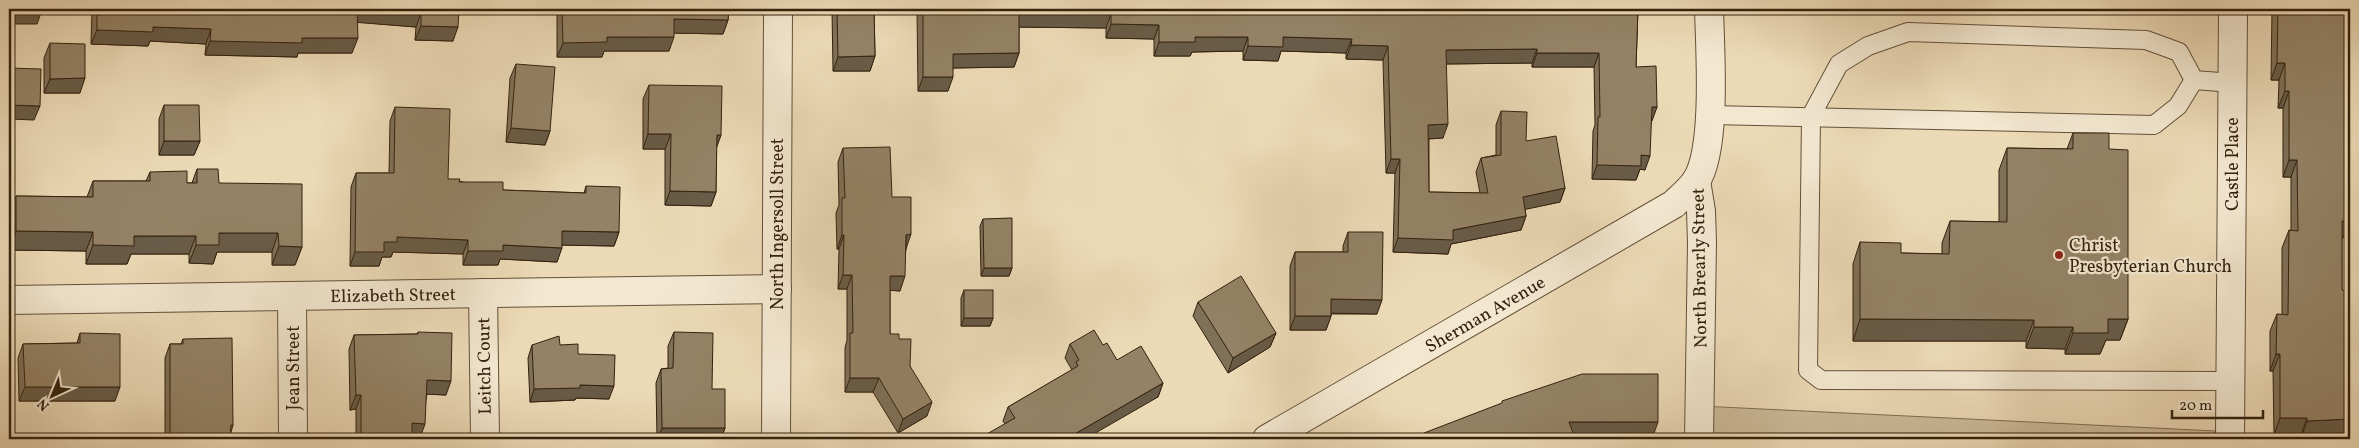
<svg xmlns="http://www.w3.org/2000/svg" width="2359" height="448" viewBox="0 0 2359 448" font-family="Vollkorn,serif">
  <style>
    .green { fill: #cdbb9a; stroke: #806e54 }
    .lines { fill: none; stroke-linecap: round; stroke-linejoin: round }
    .service-casing { stroke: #625039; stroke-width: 20 }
    .minor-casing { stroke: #625039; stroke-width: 30 }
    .tertiary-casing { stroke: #625039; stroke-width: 30 }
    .service { stroke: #f3e7d0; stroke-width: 18 }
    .minor { stroke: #f3e7d0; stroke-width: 28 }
    .tertiary { stroke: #f3e7d0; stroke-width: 28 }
    .wall { fill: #7f7058; stroke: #34220f }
    .shaded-wall { fill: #685b47; stroke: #34220f }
    .building { fill: #948266; stroke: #34220f }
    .poi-dot { fill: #8f2418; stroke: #f3e7d0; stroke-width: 2 }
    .labels { text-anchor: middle; stroke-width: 4.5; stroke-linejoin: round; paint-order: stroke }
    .street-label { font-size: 18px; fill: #34220f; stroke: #f3e7d0 }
    .poi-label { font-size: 18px; fill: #34220f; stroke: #f3e7d0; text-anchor: start }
  </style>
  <rect width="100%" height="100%" fill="#ecdab6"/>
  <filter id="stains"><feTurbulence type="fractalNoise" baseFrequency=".004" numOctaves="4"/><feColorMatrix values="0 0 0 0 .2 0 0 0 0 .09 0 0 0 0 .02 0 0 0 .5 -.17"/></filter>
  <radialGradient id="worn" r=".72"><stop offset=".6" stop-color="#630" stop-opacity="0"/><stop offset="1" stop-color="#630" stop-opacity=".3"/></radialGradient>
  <!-- green -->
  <polygon class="green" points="1700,406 2216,431 2215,439 1699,439"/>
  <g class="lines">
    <!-- service casing -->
    <g class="service-casing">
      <g id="service">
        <polyline points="1710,115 2154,125 2178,106 2194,80"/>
        <polyline points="2231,381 1821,380 1808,370 1811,116 1839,64 1868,46 1908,32 2146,40 2179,52 2194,80 2233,83"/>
      </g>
    </g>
    <!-- minor casing -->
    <g class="minor-casing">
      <g id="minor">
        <polyline points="1696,181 1701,211 1702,242 1699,439"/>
        <polyline points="483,293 485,439"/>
        <polyline points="292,296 293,439"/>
        <polyline points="9,300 777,289"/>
        <polyline points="776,439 778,9"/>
        <polyline points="2230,439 2233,9"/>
      </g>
    </g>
    <!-- tertiary casing -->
    <g class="tertiary-casing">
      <path id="tertiary" d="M1267,439L1674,204C1681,197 1690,190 1696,181C1717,150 1710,49 1709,9"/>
    </g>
    <!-- service -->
    <use href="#service" class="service"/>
    <!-- minor -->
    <use href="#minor" class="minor"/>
    <!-- tertiary -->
    <use href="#tertiary" class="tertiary"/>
  </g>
  <!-- wall -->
  <g class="wall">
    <polygon points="92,9 459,9 453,41 415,40 416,27 357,22 352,53 298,53 297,57 205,55 206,44 150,41 148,46 91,44"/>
    <polygon points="557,9 729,9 728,20 723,34 674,33 669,51 604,51 602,57 557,57"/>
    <polygon points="832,9 874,9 875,56 870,71 833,71"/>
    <polygon points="917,9 1638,9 1636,67 1657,107 1651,121 1645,170 1640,169 1636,180 1592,179 1593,131 1595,125 1594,67 1532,67 1532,63 1446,64 1443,138 1429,139 1429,192 1480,193 1476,172 1481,158 1496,155 1496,125 1501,111 1565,188 1560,202 1525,209 1526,216 1521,230 1451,244 1448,254 1393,252 1395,173 1386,173 1383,60 1346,59 1346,53 1281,51 1278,61 1243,60 1243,51 1192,52 1190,56 1154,56 1154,39 1106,38 1106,28 1019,27 1019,53 1014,67 953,68 948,91 918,91"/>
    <polygon points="2272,9 2350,9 2350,169 2349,171 2343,238 2342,238 2342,290 2349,338 2301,438 2301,435 2274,435 2273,371 2270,371 2270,331 2277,314 2282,315 2282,248 2289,230 2291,231 2291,177 2283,177 2283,108 2278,108 2279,80 2271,80"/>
    <polygon points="50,43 80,93 44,93 44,58"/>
    <polygon points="516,64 550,131 545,145 506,142 510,78"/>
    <polygon points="649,85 721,135 716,148 716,192 711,206 665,205 665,149 643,149 643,99"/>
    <polygon points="164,105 200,141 194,155 159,155 159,119"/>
    <polygon points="395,107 448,179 503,190 584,193 586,186 619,232 614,246 562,245 557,262 500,259 498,265 463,265 463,254 393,252 391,257 382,257 379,266 350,266 351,187 356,173 389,173 390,121"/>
    <polygon points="2073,133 2109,149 2128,319 2120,340 2106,340 2100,354 2065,354 2065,349 2026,348 2026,341 1853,341 1853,264 1860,242 1901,253 1942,254 1942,243 1950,221 1999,222 1999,170 2007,148 2067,149"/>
    <polygon points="843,148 892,197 906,249 900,291 890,290 890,334 899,339 910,366 927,416 898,433 873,392 845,392 845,348 847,340 847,289 838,289 839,249 837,249 836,213 839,205 838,162"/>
    <polygon points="197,169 219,183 302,247 295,265 272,265 272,252 217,252 213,264 189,263 189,254 131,254 127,264 86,264 86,251 10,250 10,214 16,196 87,197 93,181 146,181 150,172 187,183 192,183"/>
    <polygon points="983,219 1012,268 1009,276 981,276 980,226"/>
    <polygon points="1348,232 1377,314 1331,314 1331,316 1326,330 1290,330 1290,266 1295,252 1343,252 1343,246"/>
    <polygon points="964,290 993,318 990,326 961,326 961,298"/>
    <polygon points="1198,302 1276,333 1270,347 1228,373 1193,316"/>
    <polygon points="418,332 446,395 427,394 420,438 412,438 412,439 356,439 356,409 350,410 349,349 354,335 417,334"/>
    <polygon points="674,332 712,389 725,428 721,439 657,439 656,383 661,369 668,368 668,346"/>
    <polygon points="80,333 115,401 19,401 18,358 23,344 77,343"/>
    <polygon points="183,339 233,425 231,432 230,439 165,439 165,358 170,344 181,344"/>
    <polygon points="1070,344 1103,345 1117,360 1163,383 1158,397 1005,424 1003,421 1008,407 1072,370 1065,358"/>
    <polygon points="532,345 560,345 578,354 609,399 576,398 575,400 530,402 528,358"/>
  </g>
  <!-- shaded-wall -->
  <g class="shaded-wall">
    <polygon points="357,9 371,9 421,13 416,27 352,22"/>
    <polygon points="9,10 42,10 37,24 9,24"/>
    <polygon points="1019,13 1111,14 1106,28 1014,27"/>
    <polygon points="674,19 728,20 723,34 669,33"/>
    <polygon points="1111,24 1159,25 1154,39 1106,38"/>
    <polygon points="421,26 458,27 453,41 415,40"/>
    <polygon points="153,27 211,29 206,44 150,41 148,46 91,44 97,30"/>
    <polygon points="607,37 674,37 669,51 604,51 602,57 557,57 563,43"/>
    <polygon points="1195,37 1248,37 1243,51 1192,52 1190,56 1154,56 1159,42"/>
    <polygon points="1283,37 1352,39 1346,53 1281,51 1278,61 1243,60 1248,46"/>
    <polygon points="302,38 358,38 352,53 298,53 297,57 205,55 210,41"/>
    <polygon points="1351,45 1388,46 1383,60 1346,59"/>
    <polygon points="1537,49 1532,63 1441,64 1446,50"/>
    <polygon points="1019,53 1014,67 948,68 953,54"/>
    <polygon points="1537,53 1599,53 1594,67 1532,67"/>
    <polygon points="875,56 870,71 833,71 838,57"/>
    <polygon points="2277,63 2285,63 2279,80 2271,80"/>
    <polygon points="923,77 953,77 948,91 918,91"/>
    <polygon points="85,78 80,93 44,93 50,79"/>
    <polygon points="2285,91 2289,91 2283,108 2278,108"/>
    <polygon points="9,105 40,106 34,120 9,119"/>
    <polygon points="1652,107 1657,107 1652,121 1646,121"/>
    <polygon points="1448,124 1443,138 1423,139 1428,125"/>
    <polygon points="511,128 550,131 545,145 506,142"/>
    <polygon points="648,134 671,134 665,149 643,149"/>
    <polygon points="717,135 721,135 716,149"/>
    <polygon points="164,141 200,141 194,155 159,155"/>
    <polygon points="1641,155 1650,156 1645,170 1640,169 1636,180 1592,179 1597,165"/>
    <polygon points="1391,159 1400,159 1395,173 1386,173"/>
    <polygon points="2289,160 2297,160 2291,177 2283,177"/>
    <polygon points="1565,188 1560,202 1518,211 1523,197"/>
    <polygon points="670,191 716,192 711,206 665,205"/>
    <polygon points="1526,216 1521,230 1451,244 1448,254 1393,252 1398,238 1453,230"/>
    <polygon points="2342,221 2350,221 2343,238 2336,238"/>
    <polygon points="16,231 93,232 86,251 10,250"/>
    <polygon points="562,231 619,232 614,246 557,245"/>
    <polygon points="219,233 278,233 272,252 217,252 213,264 189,263 196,245"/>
    <polygon points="911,234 906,249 906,235"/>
    <polygon points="842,235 844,235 839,249 837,249"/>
    <polygon points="134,236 196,236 189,254 131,254 127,264 86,264 93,245"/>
    <polygon points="397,237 468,240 463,254 393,252 391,257 382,257 379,266 350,266 355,252 384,242"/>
    <polygon points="503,245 562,248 557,262 500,259 498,265 463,265 468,251"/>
    <polygon points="279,246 302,247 295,265 272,265"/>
    <polygon points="984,268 1012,268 1009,276 981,276"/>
    <polygon points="843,275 852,275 847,289 838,289"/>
    <polygon points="890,276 905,276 900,291 885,290"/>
    <polygon points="1331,299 1382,300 1377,314 1326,313"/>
    <polygon points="1295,316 1331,316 1326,330 1290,330"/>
    <polygon points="964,318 993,318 990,326 961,326"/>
    <polygon points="1860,319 2034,320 2026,341 1853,341"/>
    <polygon points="2108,319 2128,319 2120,340 2106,340 2100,354 2065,354 2073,333"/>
    <polygon points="2349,321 2350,321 2350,338 2343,338"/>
    <polygon points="2034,327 2073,327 2065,349 2026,348"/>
    <polygon points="1276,333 1270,347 1228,373 1233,358"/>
    <polygon points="2276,354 2280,354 2273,371 2270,371"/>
    <polygon points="850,378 879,378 873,392 845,392"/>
    <polygon points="427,380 451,381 446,395 422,394"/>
    <polygon points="1163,383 1158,397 1085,439 1066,439"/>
    <polygon points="580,385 614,386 609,399 576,398 575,400 530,402 534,389"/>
    <polygon points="25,387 120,387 115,401 19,401"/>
    <polygon points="356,395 361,395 356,409 350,410"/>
    <polygon points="932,402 927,416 898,433 903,419"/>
    <polygon points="2280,418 2307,418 2301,435 2274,435"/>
    <polygon points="2350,419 2350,436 2301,438 2307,421"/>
    <polygon points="1569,422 1658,422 1653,436 1564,436"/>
    <polygon points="412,423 425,424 420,438 407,437"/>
    <polygon points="662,428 725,428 721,439 658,439"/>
  </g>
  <!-- building -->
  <g class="building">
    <rect x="9" y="9" width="33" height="1"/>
    <polygon points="97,9 357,9 358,38 302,38 302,43 210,41 211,29 153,27 153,32 97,30"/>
    <polygon points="371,9 459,9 458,27 421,26 421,13"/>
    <polygon points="562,9 729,9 728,20 674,19 674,37 607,37 607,42 563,43"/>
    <polygon points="837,9 874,9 875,56 838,57"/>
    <polygon points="923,9 1638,9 1636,67 1656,66 1657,107 1652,107 1650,156 1641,155 1641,166 1597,165 1598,117 1600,117 1599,53 1537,53 1537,49 1446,50 1448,124 1428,125 1429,192 1488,193 1481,158 1501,155 1501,111 1527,112 1526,141 1556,136 1565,188 1523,197 1526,216 1453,230 1453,240 1398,238 1400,159 1391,159 1388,46 1351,45 1352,39 1283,37 1283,47 1248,46 1248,37 1195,37 1195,42 1159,42 1159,25 1111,24 1111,14 1019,13 1019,53 953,54 953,77 923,77"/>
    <polygon points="2278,9 2350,9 2350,221 2342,221 2342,290 2350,290 2350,321 2349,321 2348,375 2350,375 2350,419 2307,421 2307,418 2280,418 2280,354 2276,354 2277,314 2288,315 2289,230 2298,231 2297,160 2289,160 2289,91 2285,91 2285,63 2277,63"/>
    <polygon points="50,43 85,44 85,78 50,79"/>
    <polygon points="516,64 555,67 550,131 511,128"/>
    <polygon points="9,68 41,69 40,106 9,105"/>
    <polygon points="649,85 722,86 721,135 717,135 716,192 670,191 671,134 648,134"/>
    <polygon points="164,105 199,105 200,141 164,141"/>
    <polygon points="395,107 450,109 448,179 460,179 459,182 503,182 503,190 586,193 586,186 620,187 619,232 562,231 562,248 503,245 503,251 468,251 468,240 397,237 397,242 384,242 384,252 355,252 356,173 394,173"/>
    <polygon points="2073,133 2109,133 2109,149 2128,150 2128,319 2108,319 2108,333 2073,333 2073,327 2034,327 2034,320 1860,319 1860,242 1901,243 1901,253 1949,254 1950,221 2007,222 2007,148 2073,149"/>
    <polygon points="890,147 892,197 911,197 911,234 906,235 905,276 890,276 890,334 899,334 899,339 911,339 910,366 932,402 903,419 879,378 850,378 850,333 853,333 852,275 843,275 844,235 842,235 842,198 845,198 843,148"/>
    <polygon points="197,169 218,169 219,183 302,184 302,247 279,246 278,233 219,233 219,245 196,245 196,236 134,236 134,246 93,245 93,232 16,231 16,196 93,197 93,181 150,181 150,172 187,171 187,183 197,183"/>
    <polygon points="1012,218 1012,268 984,268 983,219"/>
    <polygon points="1348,232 1383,232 1382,300 1331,299 1331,316 1295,316 1295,252 1348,252"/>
    <polygon points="1241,276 1276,333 1233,358 1198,302"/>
    <rect x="964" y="290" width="29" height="28"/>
    <polygon points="1094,330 1103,345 1107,343 1117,360 1141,346 1163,383 1066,439 978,439 1015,418 1008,407 1078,366 1076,362 1079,360 1070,344"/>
    <polygon points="418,332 452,333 451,381 427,380 425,424 412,423 412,439 361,439 361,395 356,395 354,335 418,334"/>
    <polygon points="674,332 713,333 712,389 725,389 725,428 662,428 661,369 673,368"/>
    <polygon points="80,333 120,334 120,387 25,387 23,344 80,343"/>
    <polygon points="559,336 560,345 578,344 578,354 615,355 614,386 580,385 580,388 534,389 532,345"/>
    <polygon points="232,338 233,425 231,425 230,439 170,439 170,344 183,344 183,339"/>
    <polygon points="1582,374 1658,374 1658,422 1569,422 1575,438 1572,439 1413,439 1424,433 1502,403 1502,401"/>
  </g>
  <!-- markers -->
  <circle class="poi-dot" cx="2059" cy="255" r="5"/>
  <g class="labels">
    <!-- street labels -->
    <g class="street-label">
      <text transform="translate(2232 164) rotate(-90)" y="6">Castle Place</text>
      <text transform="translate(777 224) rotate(-90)" y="6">North Ingersoll Street</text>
      <text transform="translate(1699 268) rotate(-91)" y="6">North Brearly Street</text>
      <text transform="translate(393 295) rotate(-1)" y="6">Elizabeth Street</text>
      <text transform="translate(1485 314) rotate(-30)" y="6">Sherman Avenue</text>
      <text transform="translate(484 366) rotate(-91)" y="6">Leitch Court</text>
      <text transform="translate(293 368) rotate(-90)" y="6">Jean Street</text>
    </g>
    <!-- poi labels -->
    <g class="poi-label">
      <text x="2069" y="251">Christ<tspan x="2069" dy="21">Presbyterian Church</tspan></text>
    </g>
  </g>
  <!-- margin -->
  <rect width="2359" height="448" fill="none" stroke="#ecdab6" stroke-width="30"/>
  <rect x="10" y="10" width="2339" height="428" fill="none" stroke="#34220f" stroke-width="2.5"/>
  <rect x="15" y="15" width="2329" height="418" fill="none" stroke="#34220f"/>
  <!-- north arrow -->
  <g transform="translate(52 396) rotate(224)" stroke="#f3e7d0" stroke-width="4" paint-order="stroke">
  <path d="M0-4L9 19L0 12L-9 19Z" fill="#34220f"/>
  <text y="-8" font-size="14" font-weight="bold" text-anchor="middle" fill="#34220f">N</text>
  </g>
  <!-- scale -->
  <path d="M2172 410v8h91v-8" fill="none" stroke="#34220f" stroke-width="2.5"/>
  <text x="2179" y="410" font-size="15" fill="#34220f" stroke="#f3e7d0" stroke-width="4" paint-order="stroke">20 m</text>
  <rect width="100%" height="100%" filter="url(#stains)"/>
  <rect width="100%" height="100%" fill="url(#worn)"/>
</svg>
